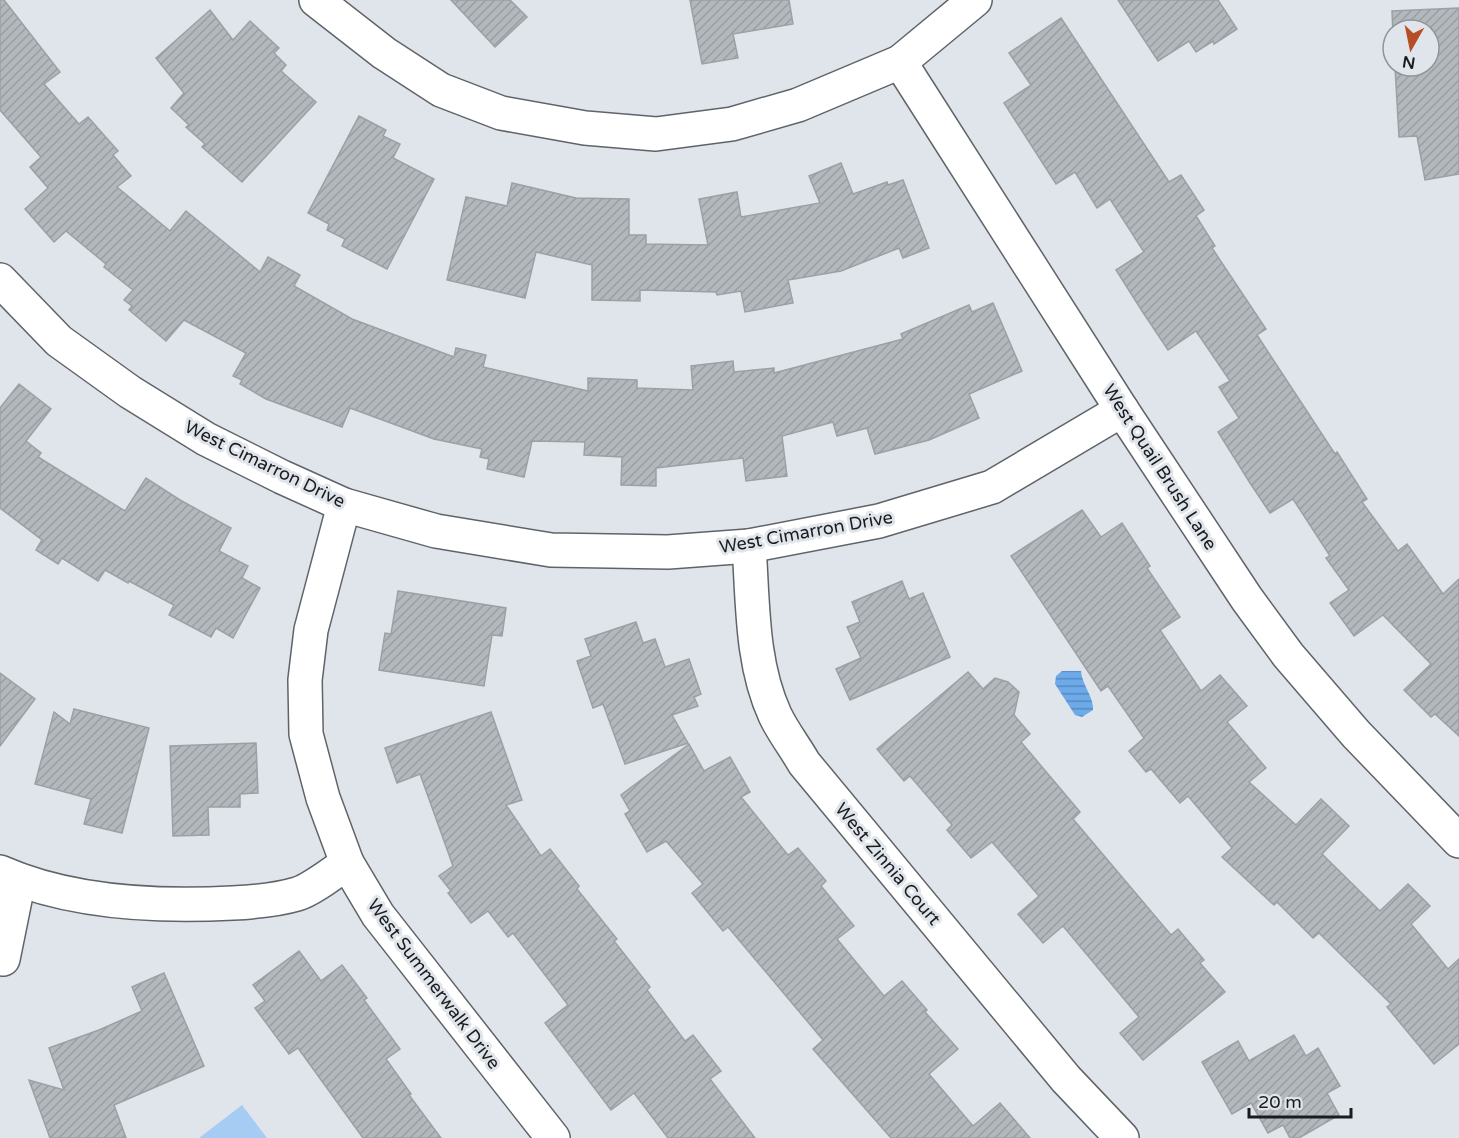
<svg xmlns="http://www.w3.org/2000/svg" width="1459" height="1138" viewBox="0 0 1459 1138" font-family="'Varela Round',sans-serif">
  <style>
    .green { fill: #a6ccf4 }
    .water { fill: url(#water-rules) }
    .building { fill: url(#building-hatch); stroke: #9ba0a5; stroke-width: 1.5 }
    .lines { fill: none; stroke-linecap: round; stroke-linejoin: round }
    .street-casing { stroke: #5f6469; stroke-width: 36 }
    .street { stroke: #fff; stroke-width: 33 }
    .labels { text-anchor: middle; stroke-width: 6; stroke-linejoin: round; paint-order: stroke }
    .street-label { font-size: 18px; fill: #1a1c1e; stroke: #e0e5eb }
  </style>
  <defs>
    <pattern id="water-rules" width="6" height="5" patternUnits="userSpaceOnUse" patternTransform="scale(1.5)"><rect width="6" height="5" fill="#6daae9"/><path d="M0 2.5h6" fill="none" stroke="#598abc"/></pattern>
    <pattern id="building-hatch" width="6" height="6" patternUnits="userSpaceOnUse" patternTransform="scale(1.5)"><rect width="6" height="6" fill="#b3b8bd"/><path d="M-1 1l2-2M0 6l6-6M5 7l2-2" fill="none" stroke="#999ea2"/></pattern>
  </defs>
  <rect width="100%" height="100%" fill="#e0e5eb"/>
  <!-- green -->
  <polygon class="green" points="242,1105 267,1138 199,1138"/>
  <!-- water -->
  <path class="water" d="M1062,671H1081C1082,685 1094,697 1093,710L1082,717L1075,715L1055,684L1056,676Z"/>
  <!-- building -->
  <g class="building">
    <polygon points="0,0 4,0 60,72 44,84 79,124 88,117 118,151 113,155 131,176 117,187 170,231 186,211 260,272 268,257 300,275 294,286 352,319 454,357 456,348 486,355 483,367 588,391 588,378 637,380 637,388 693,390 691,366 733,361 734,372 774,368 774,373 903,339 901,334 969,305 972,312 993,303 1022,371 969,394 979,418 929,440 875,454 867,428 837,436 833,422 782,436 787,476 746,481 743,458 656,468 656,486 621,485 622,457 584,455 585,442 532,441 524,477 487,469 489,459 480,457 482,449 434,439 350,408 342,427 266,399 240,384 242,380 233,376 246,353 184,320 166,341 129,310 132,306 124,300 133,290 104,267 106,264 66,231 54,242 25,209 48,188 30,167 41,157 0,110"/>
    <polygon points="451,0 510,0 527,17 495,47"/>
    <polygon points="690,0 789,0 793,24 733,34 738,58 702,64"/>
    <polygon points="1118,0 1218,0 1237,29 1214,44 1213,41 1196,52 1189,41 1158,61"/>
    <polygon points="1459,8 1459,174 1425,180 1417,136 1399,137 1395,66 1429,66 1429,30 1393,30 1393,35 1392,11"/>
    <polygon points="210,10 233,40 250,21 279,48 274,53 286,65 281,71 316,102 242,182 202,147 205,144 186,127 189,125 171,108 184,93 156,58"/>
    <polygon points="1061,18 1169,182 1181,175 1204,210 1196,216 1215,246 1212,248 1266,329 1257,335 1335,454 1337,452 1367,499 1362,502 1398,551 1407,544 1443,594 1459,579 1459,736 1435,714 1431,717 1404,690 1431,664 1383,615 1354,636 1330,603 1349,590 1326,558 1330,556 1293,499 1270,513 1250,483 1218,432 1239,418 1219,387 1230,381 1196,331 1168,350 1142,311 1116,270 1144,252 1110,199 1097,208 1075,172 1056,184 1004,103 1031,85 1009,53"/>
    <polygon points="359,116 386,130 383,136 400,144 393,158 434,179 387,269 342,246 345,239 327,230 329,224 308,213"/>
    <polygon points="841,163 853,194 887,182 888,185 903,180 929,248 903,258 899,248 841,271 788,280 793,303 745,312 741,291 717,295 716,292 640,290 640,301 592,300 592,265 536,252 525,298 447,280 466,197 507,206 512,183 576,198 629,199 629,235 646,235 646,244 708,245 699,199 737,192 741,217 820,203 809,176"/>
    <polygon points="19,384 51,409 26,441 41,453 38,457 125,511 146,478 180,500 231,528 219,551 248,566 242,578 260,588 233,638 216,628 211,637 169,615 174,605 129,581 128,583 105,570 98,581 62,558 58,564 36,550 42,540 0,508 0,408"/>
    <polygon points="1082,510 1101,537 1122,523 1150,566 1147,568 1180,617 1160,630 1201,691 1220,675 1247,706 1227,722 1266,768 1249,782 1296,825 1321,799 1349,826 1322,854 1380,911 1408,884 1430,906 1411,924 1448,969 1459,959 1459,1044 1434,1064 1387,1007 1391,1004 1319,933 1313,938 1277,902 1274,905 1222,857 1232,848 1188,796 1180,803 1151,769 1146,772 1129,751 1144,738 1108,686 1101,691 1011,556"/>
    <polygon points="902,581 909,599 923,593 950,657 850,700 836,669 861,658 847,627 860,622 852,602"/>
    <polygon points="398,591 506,608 502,636 492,635 484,686 379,670 385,633 391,634"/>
    <polygon points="636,622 643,643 655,639 665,667 689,659 701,694 694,697 698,706 672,715 688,743 625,764 603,704 593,708 577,661 591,656 585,639"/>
    <polygon points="968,672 983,689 995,678 1008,682 1019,692 1014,715 1030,734 1021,742 1080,812 1073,819 1171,935 1178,929 1204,960 1200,963 1225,992 1143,1060 1120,1033 1139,1017 1063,926 1043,943 1018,914 1039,896 992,842 971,858 947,830 952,825 910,776 904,781 877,749"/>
    <polygon points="0,673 35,699 0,746"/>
    <polygon points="74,709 149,728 122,833 84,824 91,799 35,784 54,712 70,724"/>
    <polygon points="491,712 522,800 506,805 541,856 550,849 579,886 577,889 617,939 614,941 650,987 647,990 685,1041 693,1035 721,1071 710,1079 755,1138 668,1138 634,1093 611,1110 545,1023 568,1005 513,933 508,937 488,911 471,923 448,893 451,891 439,876 453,866 420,774 397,783 385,748"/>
    <polygon points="256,743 258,793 240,794 240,807 208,807 209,835 173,836 170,746"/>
    <polygon points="689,744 704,771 730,757 750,792 741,797 788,855 798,848 826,881 821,886 854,926 837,939 884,996 902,981 927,1010 925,1012 958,1049 929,1074 973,1126 1000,1103 1030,1138 891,1138 813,1049 823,1040 728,927 723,931 692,893 703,884 666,841 647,852 625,814 630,811 621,795"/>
    <polygon points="299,951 321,981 342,965 367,998 364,1000 400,1049 386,1059 411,1094 409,1095 441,1138 363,1138 298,1048 289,1054 255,1008 265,1001 253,985"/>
    <polygon points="164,973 204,1066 114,1105 126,1138 50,1138 29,1080 64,1090 49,1048 99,1030 142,1011 132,987"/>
    <polygon points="1294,1035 1306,1056 1318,1048 1340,1086 1327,1093 1339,1115 1299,1138 1290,1138 1283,1125 1268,1133 1251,1103 1232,1114 1202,1062 1238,1041 1249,1061"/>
  </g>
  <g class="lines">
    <!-- street casing -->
    <g class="street-casing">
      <g id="street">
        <polyline points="316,0 384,53 441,90 501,113 585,128 656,134 732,124 798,105 900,62 975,0"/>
        <polyline points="900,62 1122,410 1247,599 1288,655 1356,734 1459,841"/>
        <polyline points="0,280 59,341 130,392 206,439 282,477 344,505 436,531 551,550 668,552 749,546 879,521 992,487 1122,410"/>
        <polyline points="344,505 311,630 305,680 306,734 323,798 347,863 378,915 553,1138"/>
        <path d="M749,546C753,602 751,663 775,715C783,732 795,747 804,763L1066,1079L1122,1138"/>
        <path d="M0,872C70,903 158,907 233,903C253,902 277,900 297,894C311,890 334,872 347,863"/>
        <polyline points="3,959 19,880"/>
      </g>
    </g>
    <!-- street -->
    <use href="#street" class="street"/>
  </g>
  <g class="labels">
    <!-- street labels -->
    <g class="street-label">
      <text transform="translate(265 464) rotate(26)" y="6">West Cimarron Drive</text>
      <text transform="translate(1160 467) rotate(57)" y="6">West Quail Brush Lane</text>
      <text transform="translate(806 532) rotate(-10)" y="6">West Cimarron Drive</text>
      <text transform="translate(888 864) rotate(50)" y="6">West Zinnia Court</text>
      <text transform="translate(434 984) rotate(53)" y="6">West Summerwalk Drive</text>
    </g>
  </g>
  <!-- north arrow -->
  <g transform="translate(1411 48) rotate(189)"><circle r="28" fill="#e0e5eb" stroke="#919599" stroke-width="1.5"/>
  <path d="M0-4.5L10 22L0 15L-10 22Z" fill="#b64f27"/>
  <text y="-9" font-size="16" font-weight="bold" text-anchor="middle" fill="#1a1c1e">N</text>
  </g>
  <!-- scale -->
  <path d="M1249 1108v9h102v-9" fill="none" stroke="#1a1c1e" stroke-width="3"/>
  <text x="1258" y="1108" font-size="18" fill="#1a1c1e" stroke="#e0e5eb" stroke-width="4.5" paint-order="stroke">20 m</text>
</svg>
